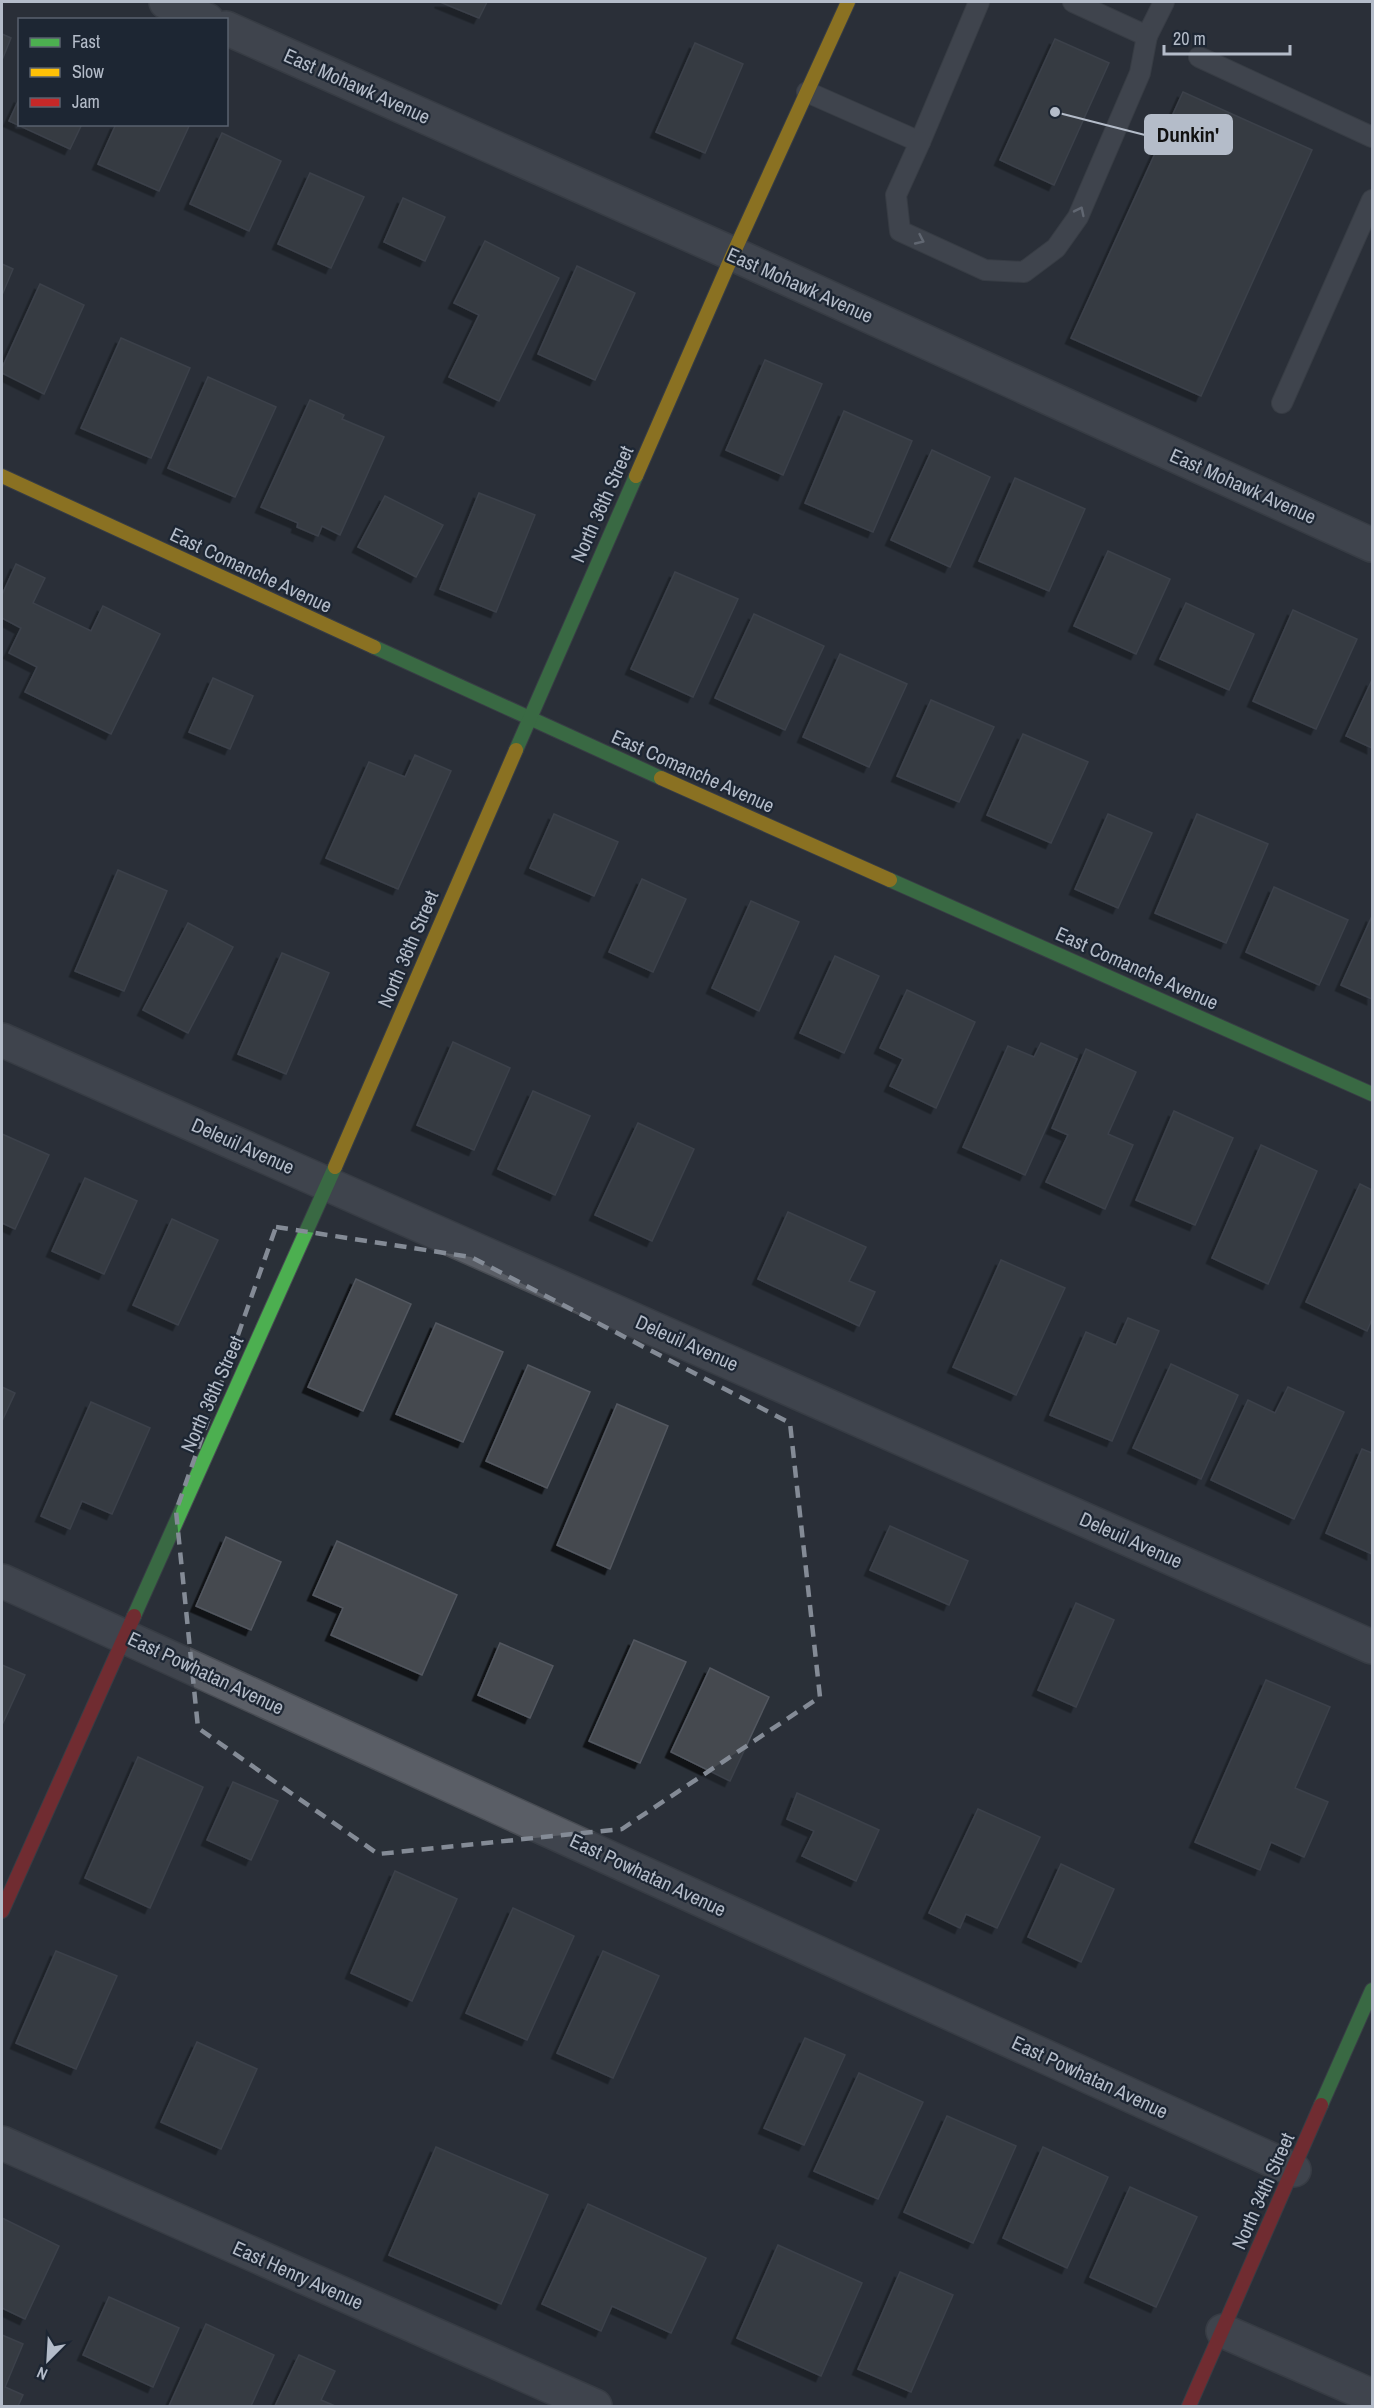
<svg xmlns="http://www.w3.org/2000/svg" width="1374" height="2408" viewBox="0 0 1374 2408" font-family="'Archivo Narrow',sans-serif">
  <style>
    .building { fill: #444950; stroke: #52575f; stroke-width: 1.5; filter: url(#shadow) }
    .lines { fill: none; stroke-linecap: round; stroke-linejoin: round }
    .lane-casing { stroke: #484c53; stroke-width: 22 }
    .street-casing { stroke: #484c53; stroke-width: 36 }
    .fast-casing { stroke: #484c53; stroke-width: 16 }
    .slow-casing { stroke: #484c53; stroke-width: 16 }
    .jam-casing { stroke: #484c53; stroke-width: 16 }
    .lane { stroke: #5a5e66; stroke-width: 20 }
    .street { stroke: #5a5e66; stroke-width: 33 }
    .fast { stroke: #4caf50; stroke-width: 14 }
    .slow { stroke: #ffc107; stroke-width: 14 }
    .jam { stroke: #c62828; stroke-width: 14 }
    .oneway { stroke: #a2a9b5 }
    .marked { fill: none; stroke: #848b96; stroke-width: 4.5; stroke-dasharray: 12 8; stroke-linejoin: round }
    .labels { text-anchor: middle; stroke-width: 4.5; stroke-linejoin: round; paint-order: stroke }
    .street-label { font-size: 20px; fill: #b4bcc9; stroke: #1d2633 }
    .leader { fill: none; stroke: #b4bcc9; stroke-width: 2 }
    .callout-dot { fill: #b4bcc9; stroke: #1d2633; stroke-width: 2 }
    .callout { fill: #b4bcc9; stroke: #b4bcc9; stroke-width: 2 }
    .callout-label { font-size: 21px; text-anchor: middle; font-weight: bold; fill: #111 }
  </style>
  <defs>
    <filter id="shadow"><feDropShadow dx="-5.5" dy="5.5" stdDeviation="0" flood-color="#0009"/></filter>
  </defs>
  <rect width="100%" height="100%" fill="#2a3038"/>
  <!-- building -->
  <g class="building">
    <polygon points="440,2 487,2 479,18"/>
    <polygon points="2,34 11,38 2,60"/>
    <polygon points="1055,39 1109,63 1054,185 1000,160"/>
    <polygon points="695,43 743,64 705,153 656,132"/>
    <polygon points="1183,92 1312,150 1201,396 1071,338"/>
    <polygon points="20,97 20,124 82,124 70,149 9,121"/>
    <polygon points="116,124 190,124 159,191 98,164"/>
    <polygon points="222,133 281,161 249,231 190,204"/>
    <polygon points="310,173 364,197 331,268 278,244"/>
    <polygon points="403,198 445,217 425,261 384,242"/>
    <polygon points="485,241 559,278 499,401 449,377 479,315 454,303"/>
    <polygon points="2,264 13,269 2,295"/>
    <polygon points="577,266 635,293 595,380 538,354"/>
    <polygon points="40,284 84,305 44,394 2,373 2,368"/>
    <polygon points="121,338 190,368 151,458 81,428"/>
    <polygon points="765,360 822,384 783,475 726,450"/>
    <polygon points="208,377 276,407 235,497 168,468"/>
    <polygon points="310,400 344,415 342,419 384,437 340,535 322,526 318,536 297,527 298,523 261,507"/>
    <polygon points="844,411 912,441 873,532 805,503"/>
    <polygon points="932,450 990,477 950,567 891,540"/>
    <polygon points="1015,478 1085,509 1049,591 979,561"/>
    <polygon points="479,493 535,515 496,612 440,589"/>
    <polygon points="385,496 443,525 416,577 358,547"/>
    <polygon points="1108,551 1170,579 1136,654 1074,626"/>
    <polygon points="16,564 45,578 33,603 91,631 103,606 160,634 111,734 25,692 37,667 9,653 21,628 2,618 2,595"/>
    <polygon points="675,572 738,599 693,697 631,669"/>
    <polygon points="1186,603 1254,634 1229,690 1160,659"/>
    <polygon points="1293,610 1357,639 1316,729 1253,701"/>
    <polygon points="754,614 824,646 785,730 715,698"/>
    <polygon points="840,654 907,684 869,767 803,737"/>
    <polygon points="213,678 253,696 230,749 189,732"/>
    <polygon points="1372,680 1372,748 1346,736"/>
    <polygon points="931,700 994,727 959,802 897,776"/>
    <polygon points="1023,734 1088,762 1051,843 987,815"/>
    <polygon points="415,755 451,771 398,889 326,858 369,762 405,777"/>
    <polygon points="554,814 618,842 594,896 530,868"/>
    <polygon points="1108,814 1152,833 1118,908 1075,889"/>
    <polygon points="1197,814 1268,844 1226,943 1155,913"/>
    <polygon points="118,870 167,891 124,991 75,971"/>
    <polygon points="642,879 686,899 653,972 609,952"/>
    <polygon points="1274,887 1348,920 1319,985 1246,952"/>
    <polygon points="751,901 799,922 759,1011 712,988"/>
    <polygon points="1372,916 1372,999 1341,985"/>
    <polygon points="188,923 233,947 188,1033 143,1010"/>
    <polygon points="282,953 329,973 286,1074 238,1054"/>
    <polygon points="835,956 879,976 844,1053 800,1033"/>
    <polygon points="907,990 975,1022 936,1108 890,1086 903,1059 880,1048"/>
    <polygon points="453,1042 510,1068 474,1150 417,1125"/>
    <polygon points="1041,1043 1077,1059 1025,1175 963,1147 1008,1046 1034,1057"/>
    <polygon points="1086,1049 1136,1072 1108,1134 1133,1145 1105,1209 1046,1182 1068,1135 1052,1128"/>
    <polygon points="533,1091 590,1116 555,1195 498,1169"/>
    <polygon points="1174,1111 1233,1138 1195,1225 1136,1200"/>
    <polygon points="638,1123 694,1149 652,1241 595,1215"/>
    <polygon points="2,1134 49,1155 15,1229 2,1223"/>
    <polygon points="1261,1145 1317,1171 1268,1284 1212,1258"/>
    <polygon points="85,1178 137,1201 104,1274 52,1251"/>
    <polygon points="1360,1184 1372,1190 1372,1319 1367,1331 1306,1302"/>
    <polygon points="788,1212 866,1247 849,1281 875,1292 859,1326 758,1279"/>
    <polygon points="172,1219 218,1240 178,1325 133,1305"/>
    <polygon points="1001,1260 1065,1288 1016,1395 953,1367"/>
    <polygon points="356,1279 411,1304 363,1411 308,1387"/>
    <polygon points="1128,1318 1159,1331 1112,1441 1050,1415 1086,1332 1116,1345"/>
    <polygon points="436,1323 503,1352 463,1442 396,1414"/>
    <polygon points="1171,1364 1238,1395 1201,1479 1133,1448"/>
    <polygon points="528,1365 590,1392 547,1488 486,1461"/>
    <polygon points="2,1387 15,1393 2,1421"/>
    <polygon points="1288,1387 1344,1412 1294,1519 1211,1480 1248,1400 1275,1413"/>
    <polygon points="91,1402 150,1428 112,1514 82,1501 70,1529 41,1516"/>
    <polygon points="617,1404 668,1426 610,1569 557,1545"/>
    <polygon points="1362,1449 1372,1453 1372,1554 1326,1533"/>
    <polygon points="890,1526 968,1561 949,1605 870,1570"/>
    <polygon points="226,1537 281,1562 251,1630 196,1606"/>
    <polygon points="337,1541 457,1595 422,1675 331,1635 343,1608 313,1595"/>
    <polygon points="1076,1603 1114,1620 1076,1707 1038,1690"/>
    <polygon points="634,1640 686,1662 640,1763 589,1741"/>
    <polygon points="500,1643 553,1666 530,1718 478,1695"/>
    <polygon points="2,1665 25,1675 2,1725"/>
    <polygon points="710,1668 769,1697 730,1781 671,1752"/>
    <polygon points="1266,1680 1330,1707 1295,1788 1328,1802 1304,1857 1271,1842 1260,1870 1195,1842"/>
    <polygon points="138,1757 203,1787 150,1908 85,1878"/>
    <polygon points="233,1782 278,1801 251,1860 207,1840"/>
    <polygon points="797,1793 879,1830 856,1881 802,1856 814,1831 787,1819"/>
    <polygon points="978,1809 1040,1837 997,1928 966,1914 960,1928 929,1913"/>
    <polygon points="1061,1864 1114,1889 1081,1962 1028,1937"/>
    <polygon points="395,1871 457,1899 412,2001 351,1973"/>
    <polygon points="513,1908 574,1936 527,2040 466,2013"/>
    <polygon points="56,1951 117,1976 76,2069 16,2043"/>
    <polygon points="603,1951 659,1976 613,2078 557,2053"/>
    <polygon points="805,2038 845,2055 804,2145 764,2128"/>
    <polygon points="197,2042 257,2069 221,2149 161,2122"/>
    <polygon points="859,2073 923,2102 878,2199 814,2171"/>
    <polygon points="947,2116 1016,2146 973,2243 904,2212"/>
    <polygon points="436,2147 548,2195 501,2304 389,2255"/>
    <polygon points="1043,2147 1108,2177 1067,2268 1003,2238"/>
    <polygon points="1130,2187 1197,2217 1156,2307 1090,2277"/>
    <polygon points="588,2204 706,2258 671,2333 612,2306 601,2331 542,2304"/>
    <polygon points="2,2218 59,2246 25,2319 2,2308"/>
    <polygon points="778,2245 862,2283 821,2376 737,2338"/>
    <polygon points="900,2272 953,2295 911,2392 858,2369"/>
    <polygon points="109,2297 179,2328 153,2387 83,2355"/>
    <polygon points="206,2324 274,2355 251,2406 169,2406"/>
    <polygon points="2,2335 23,2344 5,2387 23,2395 18,2406 2,2406"/>
    <polygon points="299,2355 335,2371 321,2400 335,2406 275,2406"/>
  </g>
  <g class="lines">
    <!-- lane casing -->
    <g class="lane-casing">
      <g id="lane">
        <polyline points="1073,2 1147,36 1164,2"/>
        <polyline points="1199,57 1372,137"/>
        <polyline points="807,92 920,142 979,2"/>
        <polyline points="920,142 896,195 900,231 985,270 1024,272 1056,248 1078,217 1140,73 1147,36"/>
        <polyline points="1282,403 1372,200"/>
      </g>
    </g>
    <!-- street casing -->
    <g class="street-casing">
      <g id="street">
        <polyline points="166,2 207,20"/>
        <polyline points="226,28 733,254 1372,545"/>
        <polyline points="2,1040 1372,1647"/>
        <polyline points="2,1581 1294,2170"/>
        <polyline points="2,2143 595,2406"/>
        <polyline points="1223,2331 1372,2396"/>
      </g>
    </g>
    <!-- fast casing -->
    <g class="fast-casing">
      <g id="fast">
        <polyline points="374,647 661,778"/>
        <polyline points="516,750 636,476"/>
        <polyline points="890,880 1372,1094"/>
        <polyline points="134,1616 335,1167"/>
        <polyline points="1321,2105 1372,1990"/>
      </g>
    </g>
    <!-- slow casing -->
    <g class="slow-casing">
      <g id="slow">
        <polyline points="2,476 374,647"/>
        <polyline points="636,476 733,254 848,2"/>
        <polyline points="661,778 890,880"/>
        <polyline points="335,1167 516,750"/>
      </g>
    </g>
    <!-- jam casing -->
    <g class="jam-casing">
      <g id="jam">
        <polyline points="2,1911 134,1616"/>
        <polyline points="1189,2406 1321,2105"/>
      </g>
    </g>
    <!-- lane -->
    <use href="#lane" class="lane"/>
    <!-- street -->
    <use href="#street" class="street"/>
    <!-- fast -->
    <use href="#fast" class="fast"/>
    <!-- slow -->
    <use href="#slow" class="slow"/>
    <!-- jam -->
    <use href="#jam" class="jam"/>
  </g>
  <!-- one-way arrows -->
  <defs><path id="oneway-chevron" d="M-2-3.5L2.5 0L-2 3.5" fill="none" stroke-width="1.6" stroke-linecap="round" stroke-linejoin="round" transform="scale(1.5)"/></defs>
  <g class="oneway">
    <use href="#oneway-chevron" transform="translate(1080 211) rotate(-64)"/>
    <use href="#oneway-chevron" transform="translate(920 240) rotate(25)"/>
  </g>
  <!-- marked area -->
  <path d="M0 0H1374V2408H0ZM276,1227L471,1257L790,1423L820,1697L622,1829L378,1854L198,1728L176,1511Z" fill="#2a3038" fill-opacity=".55" fill-rule="evenodd"/>
  <path class="marked" d="M276,1227L471,1257L790,1423L820,1697L622,1829L378,1854L198,1728L176,1511Z"/>
  <g class="labels">
    <!-- street labels -->
    <g class="street-label">
      <text transform="translate(357 86) rotate(24)" y="7">East Mohawk Avenue</text>
      <text transform="translate(800 285) rotate(24)" y="7">East Mohawk Avenue</text>
      <text transform="translate(1243 486) rotate(24)" y="7">East Mohawk Avenue</text>
      <text transform="translate(602 504) rotate(-66)" y="7">North 36th Street</text>
      <text transform="translate(251 570) rotate(25)" y="7">East Comanche Avenue</text>
      <text transform="translate(693 771) rotate(24)" y="7">East Comanche Avenue</text>
      <text transform="translate(408 949) rotate(-67)" y="7">North 36th Street</text>
      <text transform="translate(1137 968) rotate(24)" y="7">East Comanche Avenue</text>
      <text transform="translate(243 1146) rotate(24)" y="7">Deleuil Avenue</text>
      <text transform="translate(687 1343) rotate(24)" y="7">Deleuil Avenue</text>
      <text transform="translate(212 1394) rotate(-66)" y="7">North 36th Street</text>
      <text transform="translate(1131 1540) rotate(24)" y="7">Deleuil Avenue</text>
      <text transform="translate(206 1673) rotate(25)" y="7">East Powhatan Avenue</text>
      <text transform="translate(648 1875) rotate(25)" y="7">East Powhatan Avenue</text>
      <text transform="translate(1090 2077) rotate(25)" y="7">East Powhatan Avenue</text>
      <text transform="translate(1263 2191) rotate(-66)" y="7">North 34th Street</text>
      <text transform="translate(298 2275) rotate(24)" y="7">East Henry Avenue</text>
    </g>
  </g>
  <!-- callouts -->
  <path class="leader" d="M1055 112L1145 135"/>
  <circle class="callout-dot" cx="1055" cy="112" r="6"/>
  <rect class="callout" x="1145" y="115" width="87" height="39" rx="6"/>
  <g class="callout-label">
    <text x="1188" y="142">Dunkin'</text>
  </g>
  <!-- border -->
  <rect width="1374" height="2408" fill="none" stroke="#b4bcc9" stroke-width="6"/>
  <!-- legend -->
  <rect x="18" y="18" width="210" height="108" fill="#1d2633" stroke="#59626f" stroke-width="1.5"/>
  <rect x="30" y="38" width="30" height="9" fill="#4caf50" stroke="#59626f" stroke-width="1.5"/>
  <text x="72" y="48" font-size="18" fill="#b4bcc9">Fast</text>
  <rect x="30" y="68" width="30" height="9" fill="#ffc107" stroke="#59626f" stroke-width="1.5"/>
  <text x="72" y="78" font-size="18" fill="#b4bcc9">Slow</text>
  <rect x="30" y="98" width="30" height="9" fill="#c62828" stroke="#59626f" stroke-width="1.5"/>
  <text x="72" y="108" font-size="18" fill="#b4bcc9">Jam</text>
  <!-- north arrow -->
  <g transform="translate(48 2360) rotate(204)" stroke="#1d2633" stroke-width="4.5" paint-order="stroke">
  <path d="M0-4.5L10 22L0 15L-10 22Z" fill="#b4bcc9"/>
  <text y="-9" font-size="16" font-weight="bold" text-anchor="middle" fill="#b4bcc9">N</text>
  </g>
  <!-- scale -->
  <path d="M1164 45v9h126v-9" fill="none" stroke="#b4bcc9" stroke-width="3"/>
  <text x="1173" y="45" font-size="18" fill="#b4bcc9" stroke="#1d2633" stroke-width="4.5" paint-order="stroke">20 m</text>
</svg>
